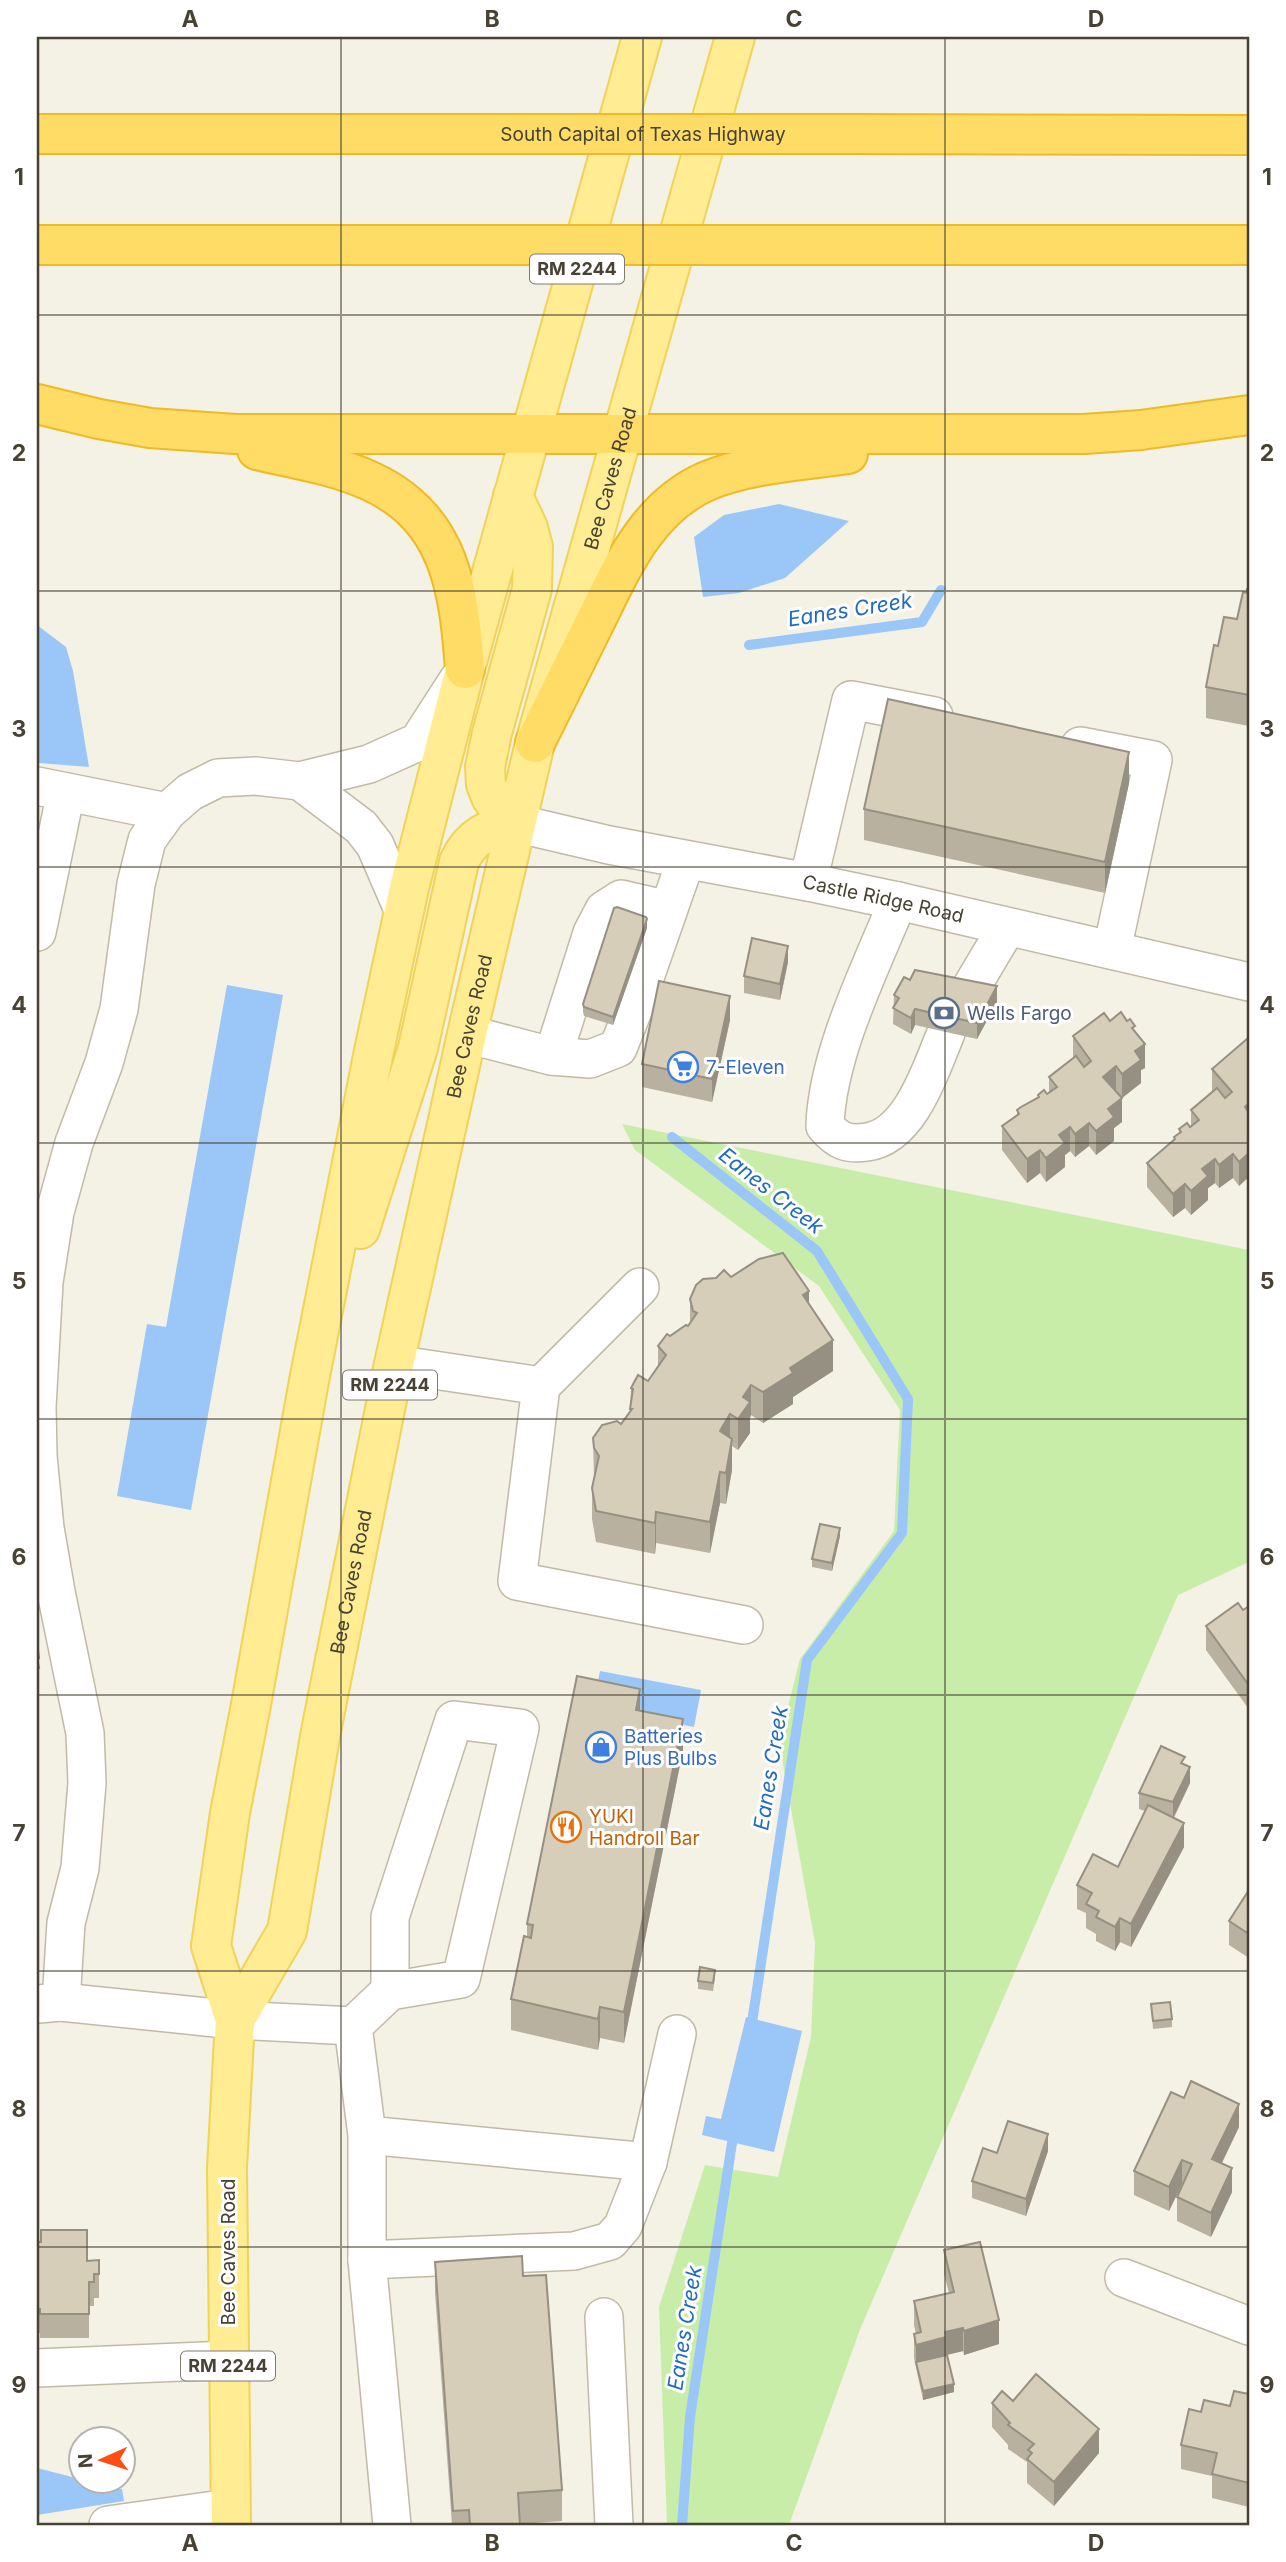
<svg xmlns="http://www.w3.org/2000/svg" width="1286" height="2562" viewBox="0 0 1286 2562" font-family="Inter,sans-serif">
  <style>
    .green { fill: #c7eda9 }
    .water { fill: #9ac7f8 }
    .lines { fill: none; stroke-linecap: round; stroke-linejoin: round }
    .stream { stroke: #9ac7f8; stroke-width: 10 }
    .minor-casing { stroke: #c1baa6; stroke-width: 40 }
    .major-casing { stroke: #f0d357; stroke-width: 42 }
    .highway-casing { stroke: #eeba25; stroke-width: 42 }
    .minor { stroke: #fff; stroke-width: 37 }
    .major { stroke: #ffec93; stroke-width: 38 }
    .highway { stroke: #ffdc65; stroke-width: 38 }
    .highway-bridge-casing { stroke: #eeba25; stroke-width: 42; stroke-linecap: butt }
    .highway-bridge { stroke: #ffdc65; stroke-width: 38 }
    .wall { fill: #b9b19f }
    .shaded-wall { fill: #969082 }
    .building { fill: #d7ceb9; stroke: #969082; stroke-width: 2 }
    .grid { fill: none; stroke: #474234; stroke-width: 2; stroke-opacity: 0.55 }
    .labels { text-anchor: middle; stroke-width: 6; stroke-linejoin: round; paint-order: stroke }
    .shield { fill: #fff; stroke: #7e7b71; stroke-width: 2 }
    .shield-label { font-size: 18px; font-weight: bold; fill: #474234 }
    .street-label { font-size: 19px; fill: #474234; stroke: #fff }
    .service-label { font-size: 19px; fill: #4e5e75; stroke: #fff; text-anchor: start }
    .shop-label { font-size: 19px; fill: #366cbe; stroke: #fff; text-anchor: start }
    .food-label { font-size: 19px; fill: #c56008; stroke: #fff; text-anchor: start }
    .water-label { font-size: 21px; font-style: italic; fill: #216bbf; stroke: #fff }
    .neatline { fill: none; stroke: #474234; stroke-width: 2.5 }
    .grid-label { font-size: 23px; text-anchor: middle; font-weight: bold; fill: #474234 }
  </style>
  <rect width="100%" height="100%" fill="#f4f1e5"/>
  <!-- green -->
  <polygon class="green" points="622,1124 1249,1250 1249,1562 1178,1595 861,2327 789,2525 667,2525 659,2307 705,2165 778,2177 811,2037 815,1943 779,1742 800,1659 894,1531 900,1410 819,1286 635,1150"/>
  <!-- water -->
  <g class="water">
    <polygon points="779,504 849,521 785,578 739,593 703,597 694,537 724,515"/>
    <polygon points="37,625 66,647 73,671 89,767 39,763 39,741 37,740"/>
    <polygon points="227,985 283,995 191,1510 117,1496 147,1324 166,1327"/>
    <polygon points="600,1671 701,1690 694,1727 593,1707"/>
    <polygon points="746,2017 802,2031 774,2152 702,2135 706,2116 721,2119"/>
    <polygon points="37,2468 80,2479 80,2482 93,2482 122,2489 124,2501 37,2515"/>
  </g>
  <g class="lines">
    <!-- stream -->
    <g class="stream">
      <polyline points="749,645 922,622 941,590"/>
      <polyline points="672,1137 817,1251 908,1399 902,1533 807,1660 751,2029"/>
      <polyline points="682,2525 690,2417 734,2130"/>
    </g>
    <!-- minor casing -->
    <g class="minor-casing">
      <g id="minor">
        <polyline points="1080,746 1153,760 1112,950"/>
        <polyline points="300,781 361,827 375,845 404,912"/>
        <polyline points="37,786 167,812"/>
        <path id="s1" d="M515,823L609,845L808,882L898,901L1249,982"/>
        <polyline points="808,882 851,700 934,716"/>
        <path d="M898,901C871,967 827,1054 825,1126C838,1141 847,1145 867,1142C911,1136 931,1068 946,1033"/>
        <polyline points="37,932 66,792"/>
        <polyline points="966,996 1007,927"/>
        <polyline points="467,1034 551,1056 590,1059 618,1048 636,1003 686,860"/>
        <polyline points="553,1056 592,933 604,910 621,899 668,910"/>
        <polyline points="394,1364 541,1386 517,1581 744,1625"/>
        <polyline points="541,1386 640,1287"/>
        <polyline points="61,2002 66,1923 80,1868 87,1783 85,1733 56,1592 45,1528 38,1456 37,1407 44,1282 55,1212 74,1143 104,1063 119,1009 136,884 147,840 167,812 190,792 218,778 256,776 300,781 369,764 418,742 458,680"/>
        <polyline points="38,2004 61,2002 235,2020 353,2026 390,1991 461,1979 520,1728 454,1720 390,1917 390,1991"/>
        <polyline points="353,2026 367,2135 648,2162 623,2226 610,2241 574,2251 367,2260 367,2135"/>
        <polyline points="648,2162 677,2034"/>
        <polyline points="367,2260 392,2525"/>
        <polyline points="1124,2278 1249,2326"/>
        <polyline points="604,2317 614,2525"/>
        <polyline points="37,2368 228,2360"/>
        <polyline points="108,2525 229,2508"/>
      </g>
    </g>
    <!-- major casing -->
    <g class="major-casing">
      <g id="major">
        <polyline points="513,496 528,528 533,547 532,589 492,733 485,767 486,784 491,797 505,816 515,823"/>
        <path d="M360,1229L418,1048L459,862C470,837 489,828 515,823"/>
        <path id="s2" d="M235,2020L287,1931L321,1731L394,1364L467,1034L535,743L735,37"/>
        <polyline points="231,2525 227,2168 235,2020 211,1946 230,1813 250,1710 309,1381 374,1051 409,888 465,669 642,37"/>
      </g>
    </g>
    <!-- highway casing -->
    <g class="highway-casing">
      <g id="highway">
        <polyline points="37,134 471,134"/>
        <polyline points="850,134 1249,135"/>
        <polyline points="37,245 440,245"/>
        <polyline points="818,245 1249,245"/>
        <polyline points="37,404 99,419 150,428 235,434 1084,434 1141,430 1249,415"/>
        <path d="M257,450C294,459 335,465 370,481C451,518 459,590 465,669"/>
        <path d="M535,743C554,705 573,667 592,628C620,572 645,508 707,481C751,463 802,461 848,454"/>
      </g>
    </g>
    <!-- minor -->
    <use href="#minor" class="minor"/>
    <!-- major -->
    <use href="#major" class="major"/>
    <!-- highway -->
    <use href="#highway" class="highway"/>
    <!-- highway-bridge casing -->
    <g class="highway-bridge-casing">
      <g id="highway-bridge">
        <path id="s3" d="M471,134H850"/>
        <polyline points="440,245 818,245"/>
      </g>
    </g>
    <!-- highway-bridge -->
    <use href="#highway-bridge" class="highway-bridge"/>
  </g>
  <!-- wall -->
  <g class="wall">
    <polygon points="1249,589 1249,726 1206,718 1206,687 1218,646 1237,619 1247,593"/>
    <polygon points="1129,783 1105,893 864,840 864,809"/>
    <polygon points="647,928 613,1025 584,1016 583,1012 583,1004"/>
    <polygon points="788,962 780,1000 744,993 744,976"/>
    <polygon points="910,980 997,1002 977,1039 915,1025 911,1034 893,1024 894,995"/>
    <polygon points="730,1020 712,1102 642,1087 642,1064"/>
    <polygon points="1110,1021 1135,1032 1145,1068 1141,1070 1141,1083 1122,1098 1116,1090 1115,1091 1122,1122 1114,1128 1114,1141 1096,1155 1089,1146 1075,1157 1070,1151 1065,1155 1065,1167 1046,1182 1040,1173 1027,1183 1002,1150 1002,1126 1017,1116 1017,1110 1038,1098 1038,1095 1049,1093 1049,1077 1073,1059 1073,1036"/>
    <polygon points="1248,1038 1239,1186 1233,1178 1219,1188 1215,1183 1208,1188 1208,1200 1191,1215 1185,1208 1173,1217 1147,1187 1147,1163 1174,1141 1174,1137 1179,1133 1179,1129 1191,1127 1191,1110 1212,1092 1212,1069"/>
    <polygon points="731,1277 809,1304 833,1371 793,1397 793,1404 763,1423 751,1415 750,1418 750,1433 738,1450 732,1446 732,1470 726,1504 720,1503 710,1553 656,1543 655,1554 596,1542 592,1519 592,1488 594,1479 593,1438 621,1424 630,1412 631,1388 648,1381 658,1368 658,1346 670,1336 688,1326 690,1323 690,1299"/>
    <polygon points="840,1536 832,1571 812,1567 812,1559"/>
    <polygon points="1249,1606 1249,1707 1248,1708 1206,1650 1206,1626 1243,1610"/>
    <polygon points="37,1642 39,1658 39,1699 37,1699"/>
    <polygon points="640,1710 683,1750 624,2043 600,2038 598,2050 511,2030 511,1999 527,1937 527,1924"/>
    <polygon points="1185,1764 1190,1783 1174,1818 1184,1847 1131,1947 1120,1942 1115,1951 1096,1941 1096,1934 1086,1928 1086,1913 1077,1909 1077,1885 1118,1867 1145,1811 1139,1809 1139,1793"/>
    <polygon points="1249,1890 1249,1958 1229,1945 1229,1921"/>
    <polygon points="715,1978 713,1991 698,1989 698,1981"/>
    <polygon points="1151,2004 1172,2019 1172,2027 1153,2029"/>
    <polygon points="1239,2127 1222,2163 1232,2192 1211,2237 1177,2221 1177,2197 1183,2184 1182,2184 1169,2211 1134,2195 1134,2171"/>
    <polygon points="1048,2151 1026,2216 972,2198 972,2181 997,2153"/>
    <polygon points="41,2242 87,2261 99,2260 99,2298 94,2298 94,2306 89,2306 89,2338 40,2338 40,2333 37,2333 37,2244"/>
    <polygon points="944,2250 999,2344 964,2355 963,2351 947,2355 954,2392 923,2400 914,2358 914,2334 916,2334 914,2325 914,2301 949,2293 944,2274"/>
    <polygon points="435,2262 523,2276 562,2490 562,2521 520,2524 520,2525 452,2525 435,2293"/>
    <polygon points="1249,2394 1249,2507 1212,2498 1212,2476 1181,2469 1181,2445 1201,2412 1230,2406"/>
    <polygon points="1013,2401 1099,2453 1054,2506 1027,2483 1027,2462 1008,2449 1008,2445 992,2427 992,2403"/>
  </g>
  <!-- shaded-wall -->
  <g class="shaded-wall">
    <polygon points="1129,752 1129,783 1105,893 1105,862"/>
    <polygon points="647,919 647,928 613,1025 613,1017"/>
    <polygon points="788,946 788,962 780,1000 780,984"/>
    <polygon points="997,986 997,1002 977,1039 977,1023"/>
    <polygon points="730,996 730,1020 712,1102 712,1079"/>
    <polygon points="915,1009 915,1025 911,1034 911,1018"/>
    <polygon points="1145,1044 1145,1068 1141,1070 1141,1083 1122,1098 1122,1074 1135,1051"/>
    <polygon points="1116,1066 1116,1090 1103,1101 1103,1077"/>
    <polygon points="1122,1098 1122,1122 1114,1128 1114,1141 1096,1155 1096,1131 1108,1109"/>
    <polygon points="1249,1103 1249,1127 1245,1107"/>
    <polygon points="1089,1123 1089,1146 1075,1157 1075,1134"/>
    <polygon points="1070,1127 1070,1151 1065,1155 1065,1167 1046,1182 1046,1158 1059,1135"/>
    <polygon points="1040,1150 1040,1173 1027,1183 1027,1159"/>
    <polygon points="1249,1153 1249,1177 1239,1186 1239,1162"/>
    <polygon points="1233,1154 1233,1178 1219,1188 1219,1165"/>
    <polygon points="1215,1159 1215,1183 1208,1188 1208,1200 1191,1215 1191,1191 1202,1169"/>
    <polygon points="1185,1184 1185,1208 1173,1217 1173,1194"/>
    <polygon points="809,1291 809,1322 803,1295"/>
    <polygon points="833,1340 833,1371 793,1397 793,1404 763,1423 763,1392 790,1368"/>
    <polygon points="751,1385 751,1415 750,1418 750,1433 738,1450 738,1419 743,1397"/>
    <polygon points="730,1414 730,1445 720,1431"/>
    <polygon points="732,1439 732,1470 726,1504 726,1473"/>
    <polygon points="720,1472 720,1503 710,1553 710,1522"/>
    <polygon points="656,1512 656,1543 655,1554 655,1523"/>
    <polygon points="840,1528 840,1536 832,1571 832,1563"/>
    <polygon points="1249,1683 1249,1707 1248,1708 1248,1684"/>
    <polygon points="640,1689 640,1720 636,1710"/>
    <polygon points="683,1719 683,1750 624,2043 624,2012"/>
    <polygon points="1190,1767 1190,1783 1173,1818 1173,1802"/>
    <polygon points="1184,1823 1184,1847 1131,1947 1131,1924"/>
    <polygon points="1120,1918 1120,1942 1115,1951 1115,1927"/>
    <polygon points="600,2007 600,2038 598,2050 598,2019"/>
    <polygon points="1239,2104 1239,2127 1212,2183 1212,2159"/>
    <polygon points="1048,2134 1048,2151 1026,2216 1026,2199"/>
    <polygon points="1182,2160 1182,2184 1169,2211 1169,2187"/>
    <polygon points="1232,2168 1232,2192 1211,2237 1211,2213"/>
    <polygon points="999,2320 999,2344 964,2355 964,2331"/>
    <polygon points="963,2328 963,2351 916,2362 916,2369 916,2345 945,2332"/>
    <polygon points="954,2384 954,2392 923,2400 923,2391"/>
    <polygon points="1099,2429 1099,2453 1054,2506 1054,2482"/>
  </g>
  <!-- building -->
  <g class="building">
    <polygon points="1247,589 1249,589 1249,695 1206,687 1214,645 1218,646 1224,617 1237,619 1243,592 1247,593"/>
    <polygon points="888,699 1129,752 1105,862 864,809"/>
    <polygon points="617,907 646,917 647,919 613,1017 584,1007 583,1004 614,908"/>
    <polygon points="752,938 788,946 780,984 744,976"/>
    <polygon points="915,970 997,986 977,1023 915,1009 911,1018 893,1008 899,998 894,995 904,977 910,980"/>
    <polygon points="659,981 730,996 712,1079 642,1064"/>
    <polygon points="1121,1012 1127,1021 1130,1019 1135,1026 1132,1028 1145,1044 1135,1051 1141,1060 1122,1074 1116,1066 1103,1077 1122,1098 1108,1109 1114,1117 1096,1131 1089,1123 1075,1134 1070,1127 1059,1135 1065,1143 1046,1158 1040,1150 1027,1159 1002,1126 1019,1114 1017,1110 1021,1107 1039,1097 1038,1095 1044,1090 1047,1094 1057,1087 1049,1077 1076,1056 1084,1067 1091,1061 1073,1036 1104,1013 1110,1021"/>
    <polygon points="1248,1038 1249,1040 1249,1103 1245,1107 1249,1113 1249,1153 1239,1162 1233,1154 1219,1165 1215,1159 1202,1169 1208,1176 1191,1191 1185,1184 1173,1194 1147,1163 1175,1139 1174,1137 1181,1132 1179,1129 1187,1123 1190,1127 1199,1120 1191,1110 1217,1088 1225,1098 1232,1092 1212,1069"/>
    <polygon points="783,1253 809,1291 803,1295 833,1340 790,1368 793,1373 763,1392 751,1385 743,1397 750,1402 738,1419 730,1414 720,1431 732,1439 726,1473 720,1472 710,1522 656,1512 655,1523 596,1511 592,1488 599,1456 594,1448 593,1438 602,1425 617,1421 621,1424 632,1409 630,1409 633,1389 631,1388 638,1375 648,1381 666,1355 658,1346 667,1334 670,1336 686,1325 688,1326 697,1313 693,1311 690,1299 696,1285 703,1279 716,1278 724,1270 731,1277 759,1259"/>
    <polygon points="820,1524 840,1528 832,1563 812,1559"/>
    <polygon points="1238,1603 1243,1610 1249,1606 1249,1683 1248,1684 1206,1626"/>
    <polygon points="37,1642 39,1658 37,1658 39,1668 37,1668"/>
    <polygon points="577,1676 640,1689 636,1710 683,1719 624,2012 600,2007 598,2019 511,1999 524,1936 531,1938 533,1925 527,1924"/>
    <polygon points="1161,1746 1185,1757 1181,1763 1190,1767 1173,1802 1139,1793"/>
    <polygon points="1148,1805 1184,1823 1131,1924 1120,1918 1115,1927 1096,1917 1099,1911 1086,1904 1092,1893 1077,1885 1093,1854 1118,1867"/>
    <polygon points="1249,1890 1249,1934 1229,1921"/>
    <polygon points="700,1967 715,1970 713,1983 698,1981"/>
    <polygon points="1170,2002 1172,2019 1153,2021 1151,2004"/>
    <polygon points="1191,2081 1239,2104 1212,2159 1232,2168 1211,2213 1177,2197 1192,2164 1182,2160 1169,2187 1134,2171 1171,2092 1184,2098"/>
    <polygon points="1008,2121 1048,2134 1026,2199 972,2181 983,2148 997,2153"/>
    <polygon points="41,2230 87,2230 87,2261 99,2260 99,2274 94,2274 94,2282 89,2282 89,2314 40,2314 40,2309 37,2309 37,2242 41,2242"/>
    <polygon points="980,2242 999,2320 964,2331 963,2328 945,2332 946,2337 916,2345 914,2334 921,2332 914,2301 954,2292 944,2250"/>
    <polygon points="522,2256 523,2276 546,2275 562,2490 518,2493 520,2525 470,2525 469,2510 453,2511 435,2262"/>
    <polygon points="947,2355 954,2384 923,2391 916,2362"/>
    <polygon points="1036,2374 1099,2429 1054,2482 1027,2459 1032,2453 1028,2450 1034,2444 1008,2425 1010,2423 992,2403 1002,2391 1013,2401"/>
    <polygon points="1234,2391 1249,2394 1249,2483 1212,2474 1217,2453 1181,2445 1189,2409 1201,2412 1204,2400 1230,2406"/>
  </g>
  <!-- grid -->
  <path class="grid" d="M341,37V2525M643,37V2525M945,37V2525M37,315H1249M37,591H1249M37,867H1249M37,1143H1249M37,1419H1249M37,1695H1249M37,1971H1249M37,2247H1249"/>
  <!-- icons -->
  <defs>
    <g id="bank-ring" transform="scale(1.575)"><circle r="9.5" fill="#fff" stroke="#5c6f8a" stroke-width="1.5"/><path d="M-6-4H6V4H-6ZM0-2.3a2.3 2.3 0 1 0 0 4.6a2.3 2.3 0 1 0 0-4.6Z" fill="#5c6f8a"/></g>
    <g id="supermarket-ring" transform="scale(1.575)"><circle r="9.5" fill="#fff" stroke="#3f7fe0" stroke-width="1.5"/><path d="M-6-5.5h2.5l.6 2H6L4.5 2H-2.5L-4.4-4H-6ZM-1.5 3.2a1.3 1.3 0 1 0 .1 0ZM3 3.2a1.3 1.3 0 1 0 .1 0Z" fill="#3f7fe0"/></g>
    <g id="shop-ring" transform="scale(1.575)"><circle r="9.5" fill="#fff" stroke="#3f7fe0" stroke-width="1.5"/><path d="M-5-2.5h2.3a2.7 3.5 0 0 1 5.4 0H5L5.5 6h-11ZM-1.5-2.5h3a1.5 2.3 0 0 0-3 0Z" fill="#3f7fe0"/></g>
    <g id="restaurant-ring" transform="scale(1.575)"><circle r="9.5" fill="#fff" stroke="#e8710a" stroke-width="1.5"/><path d="M-5-6h1v4h1v-4h1v4h1v-4h1v5L-1.5 .5V6h-2V.5L-5-1ZM5-6V6H3V1.5H1.5Q1.5-4 5-6Z" fill="#e8710a"/></g>
  </defs>
  <g fill-rule="evenodd">
    <use href="#bank-ring" x="944" y="1013"/>
    <use href="#supermarket-ring" x="683" y="1067"/>
    <use href="#shop-ring" x="601" y="1747"/>
    <use href="#restaurant-ring" x="566" y="1827"/>
  </g>
  <g class="labels">
    <!-- shield labels -->
    <g class="shield">
      <rect x="530" y="254.5" width="94" height="29" rx="5"/>
      <rect x="343" y="1370.5" width="94" height="29" rx="5"/>
      <rect x="181" y="2351.5" width="94" height="29" rx="5"/>
    </g>
    <g class="shield-label">
      <text x="577" y="275">RM 2244</text>
      <text x="390" y="1391">RM 2244</text>
      <text x="228" y="2372">RM 2244</text>
    </g>
    <!-- street labels -->
    <g class="street-label">
      <text dy="7" stroke="none"><textPath href="#s3" startOffset="172">South Capital of Texas Highway</textPath></text>
      <text dy="7" stroke="none"><textPath href="#s2" startOffset="1592">Bee Caves Road</textPath></text>
      <text dy="7" stroke="none"><textPath href="#s1" startOffset="376">Castle Ridge Road</textPath></text>
      <text dy="7" stroke="none"><textPath href="#s2" startOffset="1026">Bee Caves Road</textPath></text>
      <text dy="7" stroke="none"><textPath href="#s2" startOffset="458">Bee Caves Road</textPath></text>
      <text transform="translate(228 2252) rotate(-90)" y="7">Bee Caves Road</text>
    </g>
    <!-- service labels -->
    <g class="service-label">
      <text x="967" y="1020">Wells Fargo</text>
    </g>
    <!-- shop labels -->
    <g class="shop-label">
      <text x="706" y="1074">7-Eleven</text>
      <text x="624" y="1743">Batteries<tspan x="624" dy="22">Plus Bulbs</tspan></text>
    </g>
    <!-- food labels -->
    <g class="food-label">
      <text x="589" y="1823">YUKI<tspan x="589" dy="22">Handroll Bar</tspan></text>
    </g>
    <!-- water labels -->
    <g class="water-label">
      <text transform="translate(850 610) rotate(-9)" y="7">Eanes Creek</text>
      <text transform="translate(771 1191) rotate(38)" y="7">Eanes Creek</text>
      <text transform="translate(771 1768) rotate(-81)" y="7">Eanes Creek</text>
      <text transform="translate(685 2328) rotate(-81)" y="7">Eanes Creek</text>
    </g>
  </g>
  <!-- border -->
  <rect width="1286" height="2562" fill="none" stroke="#ffffff" stroke-width="77"/>
  <!-- north arrow -->
  <g transform="translate(102 2460) rotate(267)"><circle r="33" fill="#ffffff" stroke="#b5b3ae" stroke-width="2"/>
  <path d="M0-5L12 26L0 18L-12 26Z" fill="#ff4e11"/>
  <text y="-10" font-size="19" font-weight="bold" text-anchor="middle" fill="#474234">N</text>
  </g>
  <rect x="38" y="38" width="1210" height="2486" class="neatline"/>
  <g class="grid-label">
    <text x="190" y="27">A</text>
    <text x="492" y="27">B</text>
    <text x="794" y="27">C</text>
    <text x="1096" y="27">D</text>
    <text x="19" y="185">1</text>
    <text x="1267" y="185">1</text>
    <text x="19" y="461">2</text>
    <text x="1267" y="461">2</text>
    <text x="19" y="737">3</text>
    <text x="1267" y="737">3</text>
    <text x="19" y="1013">4</text>
    <text x="1267" y="1013">4</text>
    <text x="19" y="1289">5</text>
    <text x="1267" y="1289">5</text>
    <text x="19" y="1565">6</text>
    <text x="1267" y="1565">6</text>
    <text x="19" y="1841">7</text>
    <text x="1267" y="1841">7</text>
    <text x="19" y="2117">8</text>
    <text x="1267" y="2117">8</text>
    <text x="19" y="2393">9</text>
    <text x="1267" y="2393">9</text>
    <text x="190" y="2551">A</text>
    <text x="492" y="2551">B</text>
    <text x="794" y="2551">C</text>
    <text x="1096" y="2551">D</text>
  </g>
</svg>
